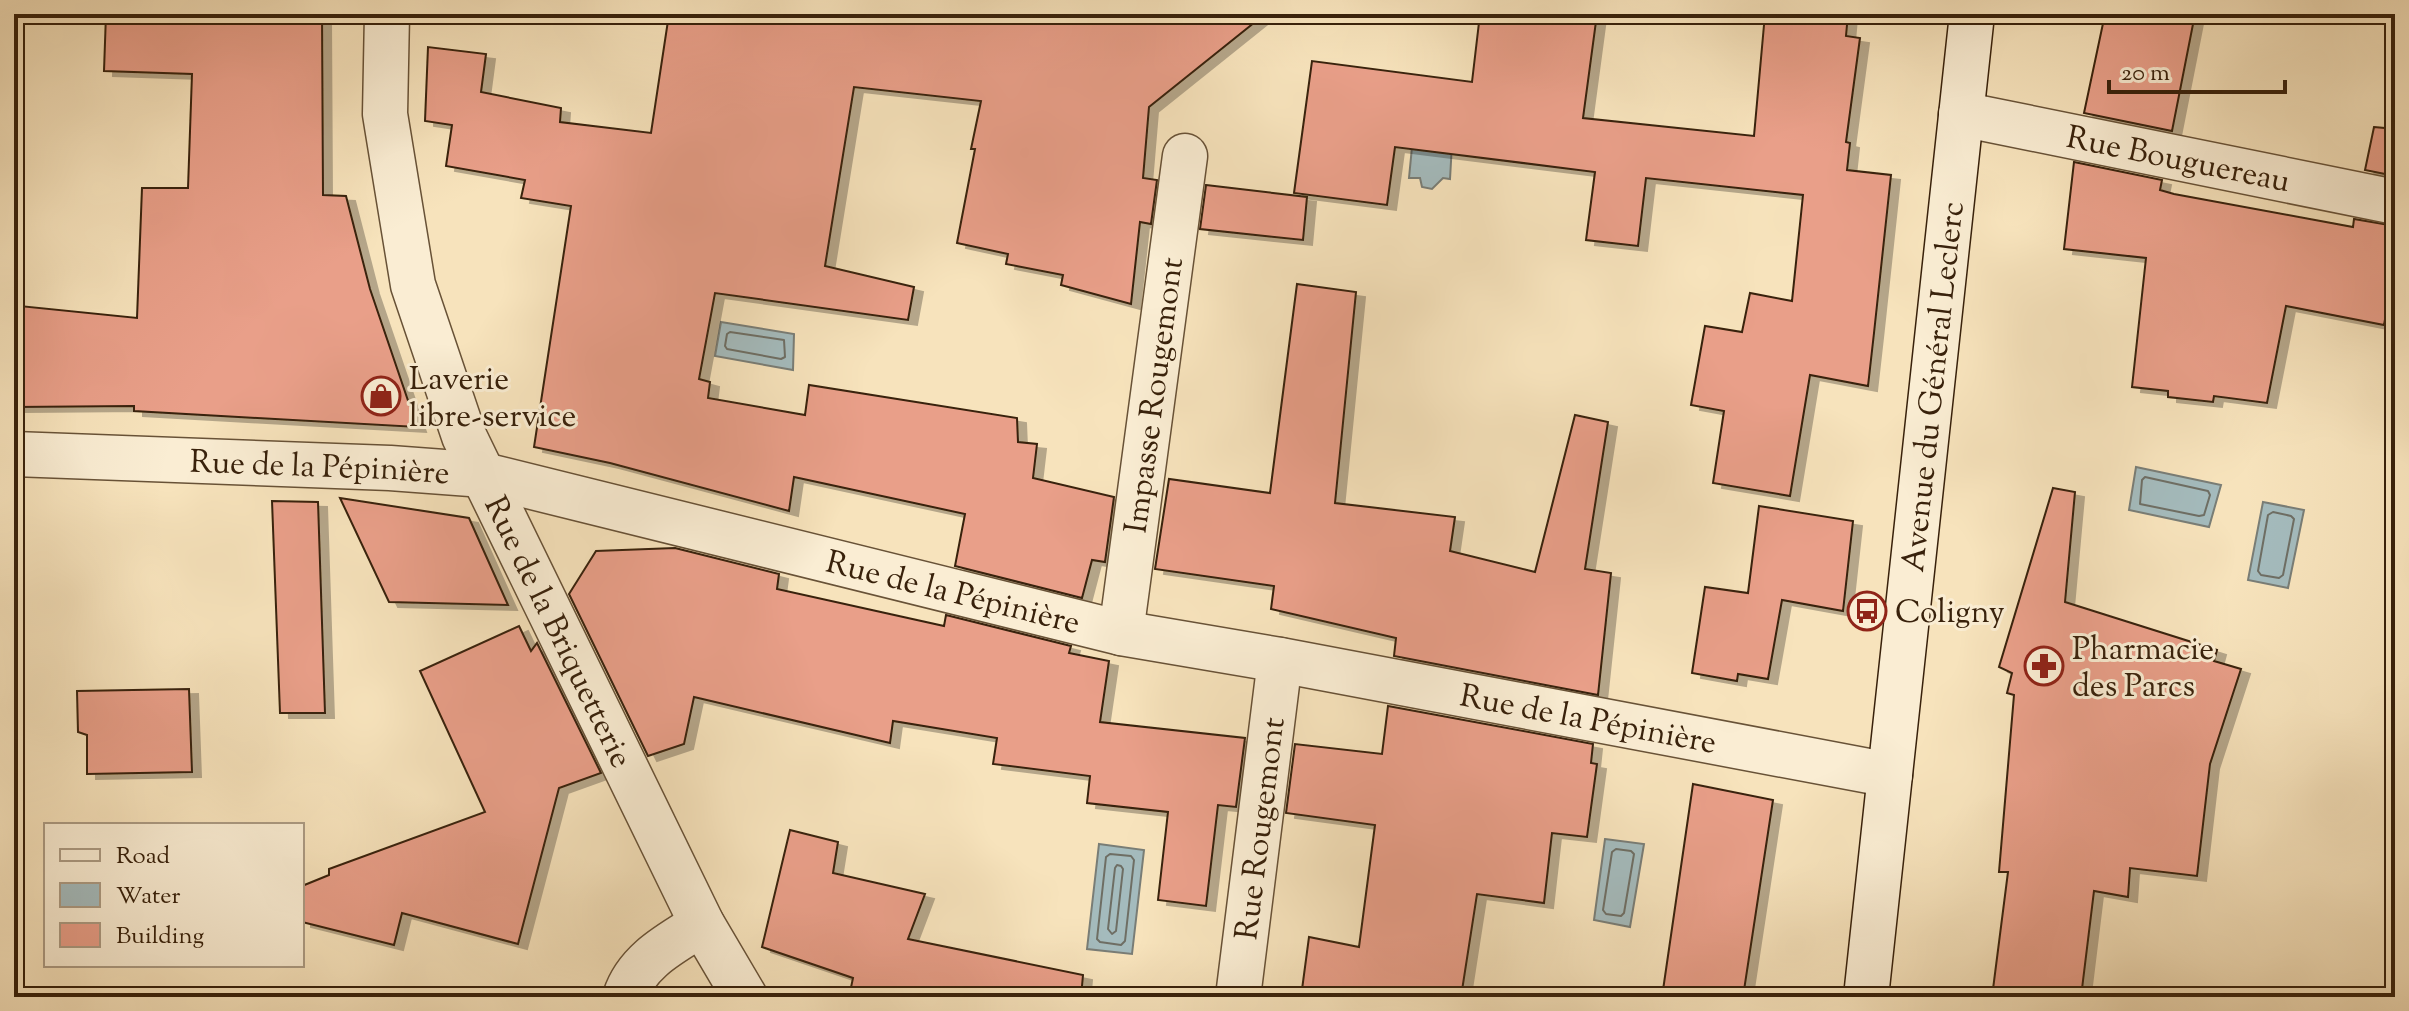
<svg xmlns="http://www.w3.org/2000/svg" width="2409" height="1011" viewBox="0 0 2409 1011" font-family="'Sorts Mill Goudy',serif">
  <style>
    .water { fill: #a4bbbd; stroke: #797d76; stroke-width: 2 }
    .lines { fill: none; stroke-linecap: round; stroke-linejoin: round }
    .shore { stroke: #6e6e64; stroke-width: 2 }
    .building { fill: #e99f89; stroke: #38210b; stroke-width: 2; filter: url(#shadow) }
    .minor-casing { stroke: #685237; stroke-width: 47 }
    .secondary-casing { stroke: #38210b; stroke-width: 47 }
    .minor { stroke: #faedd3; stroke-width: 44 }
    .secondary { stroke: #faedd3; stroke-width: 44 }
    .labels { text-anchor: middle; stroke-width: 6; stroke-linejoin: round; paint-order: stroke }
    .street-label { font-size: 32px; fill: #38210b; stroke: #faedd3 }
    .poi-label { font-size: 32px; fill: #38210b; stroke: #faedd3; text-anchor: start }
  </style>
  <defs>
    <filter id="shadow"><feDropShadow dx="9" dy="5" stdDeviation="0" flood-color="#0004"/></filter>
  </defs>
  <rect width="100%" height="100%" fill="#f7e3bc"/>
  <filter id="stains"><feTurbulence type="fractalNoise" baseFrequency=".0025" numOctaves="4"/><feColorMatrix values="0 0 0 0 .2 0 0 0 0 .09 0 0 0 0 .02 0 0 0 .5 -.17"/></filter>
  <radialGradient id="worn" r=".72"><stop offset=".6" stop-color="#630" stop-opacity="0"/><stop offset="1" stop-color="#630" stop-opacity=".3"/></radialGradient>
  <!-- water -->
  <g class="water">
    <polygon points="1416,106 1454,108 1450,179 1443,178 1432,189 1422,187 1420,178 1409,178"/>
    <polygon points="721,322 794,334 793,370 715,356"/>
    <polygon points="2136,467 2221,485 2209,527 2129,510"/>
    <polygon points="2263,502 2304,510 2288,588 2248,580"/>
    <polygon points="1605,839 1644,844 1630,927 1594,920"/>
    <polygon points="1099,844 1144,850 1132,954 1087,949"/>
  </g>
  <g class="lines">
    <!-- shore -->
    <g class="shore">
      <polygon points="730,332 784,340 785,357 781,359 727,349 725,346 727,334"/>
      <polygon points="2145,477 2208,491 2210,495 2204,515 2199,516 2140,504 2142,480"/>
      <polygon points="2273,512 2291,516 2294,519 2283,575 2279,578 2261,575 2258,571 2268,515"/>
      <polygon points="1616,849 1631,851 1634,854 1624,913 1621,916 1606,914 1603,910 1612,852"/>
      <polygon points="1110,854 1131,856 1134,860 1125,941 1121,945 1100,942 1097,939 1106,857"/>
      <polygon points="1117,865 1121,866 1123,869 1116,931 1112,934 1108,929 1115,868"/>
    </g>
  </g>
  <!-- building -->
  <g class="building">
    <polygon points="106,14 322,14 323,195 346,196 370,289 417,427 134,411 134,406 14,407 14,328 19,328 20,306 137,318 142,188 188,188 192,74 104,71"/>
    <polygon points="669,14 1265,14 1149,107 1143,178 1157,180 1151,224 1140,222 1131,304 1061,285 1063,275 1006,264 1008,254 957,243 975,149 971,149 981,101 854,87 825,266 914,287 908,320 715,293 699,379 710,382 708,398 805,415 809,385 1017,418 1018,442 1037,444 1033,478 1114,497 1105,562 1092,560 1082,598 955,566 965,514 794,477 789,511 610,463 534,447 571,206 521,198 525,180 446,166 452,125 425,121 428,47 486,54 481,92 561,108 560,122 651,133"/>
    <polygon points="1480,14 1597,14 1583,118 1754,136 1765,14 1848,14 1846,36 1860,38 1846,142 1850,143 1847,170 1891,175 1874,333 1868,386 1810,375 1790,496 1713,483 1724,411 1691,405 1705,326 1742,332 1750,293 1792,301 1803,195 1646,178 1638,246 1586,240 1595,172 1395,147 1387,205 1294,193 1312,61 1472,82"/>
    <polygon points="2105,14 2195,14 2172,131 2084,113"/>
    <polygon points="2374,127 2395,129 2395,176 2365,170"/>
    <polygon points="2074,162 2162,180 2160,190 2174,194 2353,227 2354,219 2395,226 2395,316 2386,314 2384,325 2286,306 2267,403 2214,396 2213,402 2168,397 2168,391 2132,387 2146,258 2064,249"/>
    <polygon points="1206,185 1307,197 1303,240 1200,229"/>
    <polygon points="1297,284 1356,292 1335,503 1455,517 1450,551 1535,572 1575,415 1608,422 1585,569 1611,573 1598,695 1394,656 1396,638 1271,609 1274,586 1155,569 1169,479 1270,493"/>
    <polygon points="2053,488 2075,492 2065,602 2217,650 2214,661 2241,669 2210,764 2197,876 2130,868 2128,897 2094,891 2081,997 1992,997 2008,872 1999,872 2014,695 2007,693 2012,673 1999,667"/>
    <polygon points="340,498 469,518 508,605 389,602"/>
    <polygon points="272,501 318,502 325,713 280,713"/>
    <polygon points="1759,506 1853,521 1843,611 1782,600 1768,679 1738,674 1737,681 1692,673 1705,587 1748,593"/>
    <polygon points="675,548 779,574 777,589 944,626 946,615 1071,646 1069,653 1109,661 1100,722 1245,738 1236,807 1218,805 1206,906 1158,900 1168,812 1087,803 1090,776 993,764 997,738 893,721 890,743 694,697 684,744 648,756 569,594 596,551"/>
    <polygon points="519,626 531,651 537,643 601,773 559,788 518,944 402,913 394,945 302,922 302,886 329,875 329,869 485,812 420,671"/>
    <polygon points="189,689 192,772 87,774 87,735 78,732 77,691"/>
    <polygon points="1388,706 1593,744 1591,763 1597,764 1587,837 1552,833 1544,903 1477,894 1461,997 1301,997 1309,937 1359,947 1375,825 1286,813 1295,744 1382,754"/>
    <polygon points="1693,784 1773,800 1743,997 1662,997"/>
    <polygon points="790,830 838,842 833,873 925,894 908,939 1083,975 1081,997 849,997 853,978 762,947"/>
  </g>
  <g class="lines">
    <!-- minor casing -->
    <g class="minor-casing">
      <g id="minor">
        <path id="s1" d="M387,14L385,114L413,285L464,436L702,924L745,997"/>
        <path id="s2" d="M1961,114L2395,202"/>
        <path id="s3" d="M14,454L390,468L484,475L1121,633L1280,660L1890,775"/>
        <path id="s4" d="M1121,633L1185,156"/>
        <path d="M625,997C637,960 672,943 702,924"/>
        <path id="s5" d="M1238,997L1280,660"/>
      </g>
    </g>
    <!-- secondary casing -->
    <g class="secondary-casing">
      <g id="secondary">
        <path id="s6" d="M1866,997L1972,14"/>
      </g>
    </g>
    <!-- minor -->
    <use href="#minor" class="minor"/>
    <!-- secondary -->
    <use href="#secondary" class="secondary"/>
  </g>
  <!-- icons -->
  <defs>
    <g id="shop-ring" transform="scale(2)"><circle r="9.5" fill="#faedd3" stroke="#8f2418" stroke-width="1.5"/><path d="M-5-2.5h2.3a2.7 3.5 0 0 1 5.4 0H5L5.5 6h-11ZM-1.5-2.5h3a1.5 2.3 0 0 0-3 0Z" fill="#8f2418"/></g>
    <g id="bus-ring" transform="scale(2)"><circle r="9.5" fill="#faedd3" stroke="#8f2418" stroke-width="1.5"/><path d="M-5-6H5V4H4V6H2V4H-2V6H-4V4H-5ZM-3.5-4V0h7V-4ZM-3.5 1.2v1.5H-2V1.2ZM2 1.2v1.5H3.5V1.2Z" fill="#8f2418"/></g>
    <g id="pharmacy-ring" transform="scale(2)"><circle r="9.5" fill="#faedd3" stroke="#8f2418" stroke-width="1.5"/><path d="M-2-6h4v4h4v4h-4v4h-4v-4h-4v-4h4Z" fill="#8f2418"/></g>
  </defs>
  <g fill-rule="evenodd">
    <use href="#shop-ring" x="381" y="396"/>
    <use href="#bus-ring" x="1867" y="611"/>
    <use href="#pharmacy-ring" x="2044" y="666"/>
  </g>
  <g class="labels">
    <!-- street labels -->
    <g class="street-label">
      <text dy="11" stroke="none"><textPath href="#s2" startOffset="222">Rue Bouguereau</textPath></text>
      <text dy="11" stroke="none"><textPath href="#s6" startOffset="614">Avenue du Général Leclerc</textPath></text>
      <text dy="11" stroke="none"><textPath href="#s4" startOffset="240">Impasse Rougemont</textPath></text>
      <text dy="11" stroke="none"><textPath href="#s3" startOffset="306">Rue de la Pépinière</textPath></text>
      <text dy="11" stroke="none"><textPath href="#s3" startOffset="954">Rue de la Pépinière</textPath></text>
      <text dy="11" stroke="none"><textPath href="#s1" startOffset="650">Rue de la Briquetterie</textPath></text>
      <text dy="11" stroke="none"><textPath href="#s3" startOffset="1602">Rue de la Pépinière</textPath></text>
      <text dy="11" stroke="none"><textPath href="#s5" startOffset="170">Rue Rougemont</textPath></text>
    </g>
    <!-- poi labels -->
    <g class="poi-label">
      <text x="409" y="389">Laverie<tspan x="409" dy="37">libre-service</tspan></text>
      <text x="1895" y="622">Coligny</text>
      <text x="2072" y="659">Pharmacie<tspan x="2072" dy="37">des Parcs</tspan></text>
    </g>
  </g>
  <!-- margin -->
  <rect width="2409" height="1011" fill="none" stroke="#f7e3bc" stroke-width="48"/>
  <rect x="16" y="16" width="2377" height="979" fill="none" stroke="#38210b" stroke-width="4"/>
  <rect x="24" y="24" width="2361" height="963" fill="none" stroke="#38210b" stroke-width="2"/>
  <!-- legend -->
  <rect x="44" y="823" width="260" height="144" fill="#faedd3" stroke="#ac9b83" stroke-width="2"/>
  <rect x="60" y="849" width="40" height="12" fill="#faedd3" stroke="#ac9b83" stroke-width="2"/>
  <text x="116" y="863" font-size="24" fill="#38210b">Road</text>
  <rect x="60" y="883" width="40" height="24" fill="#a4bbbd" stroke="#ac9b83" stroke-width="2"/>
  <text x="116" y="903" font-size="24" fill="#38210b">Water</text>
  <rect x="60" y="923" width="40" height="24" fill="#e99f89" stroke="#ac9b83" stroke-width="2"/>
  <text x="116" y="943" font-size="24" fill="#38210b">Building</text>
  <!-- scale -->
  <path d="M2109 80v12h176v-12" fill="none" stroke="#38210b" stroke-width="4"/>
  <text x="2121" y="80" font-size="24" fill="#38210b" stroke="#faedd3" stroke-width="6" paint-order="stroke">20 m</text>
  <rect width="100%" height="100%" filter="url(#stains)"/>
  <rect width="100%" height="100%" fill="url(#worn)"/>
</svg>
